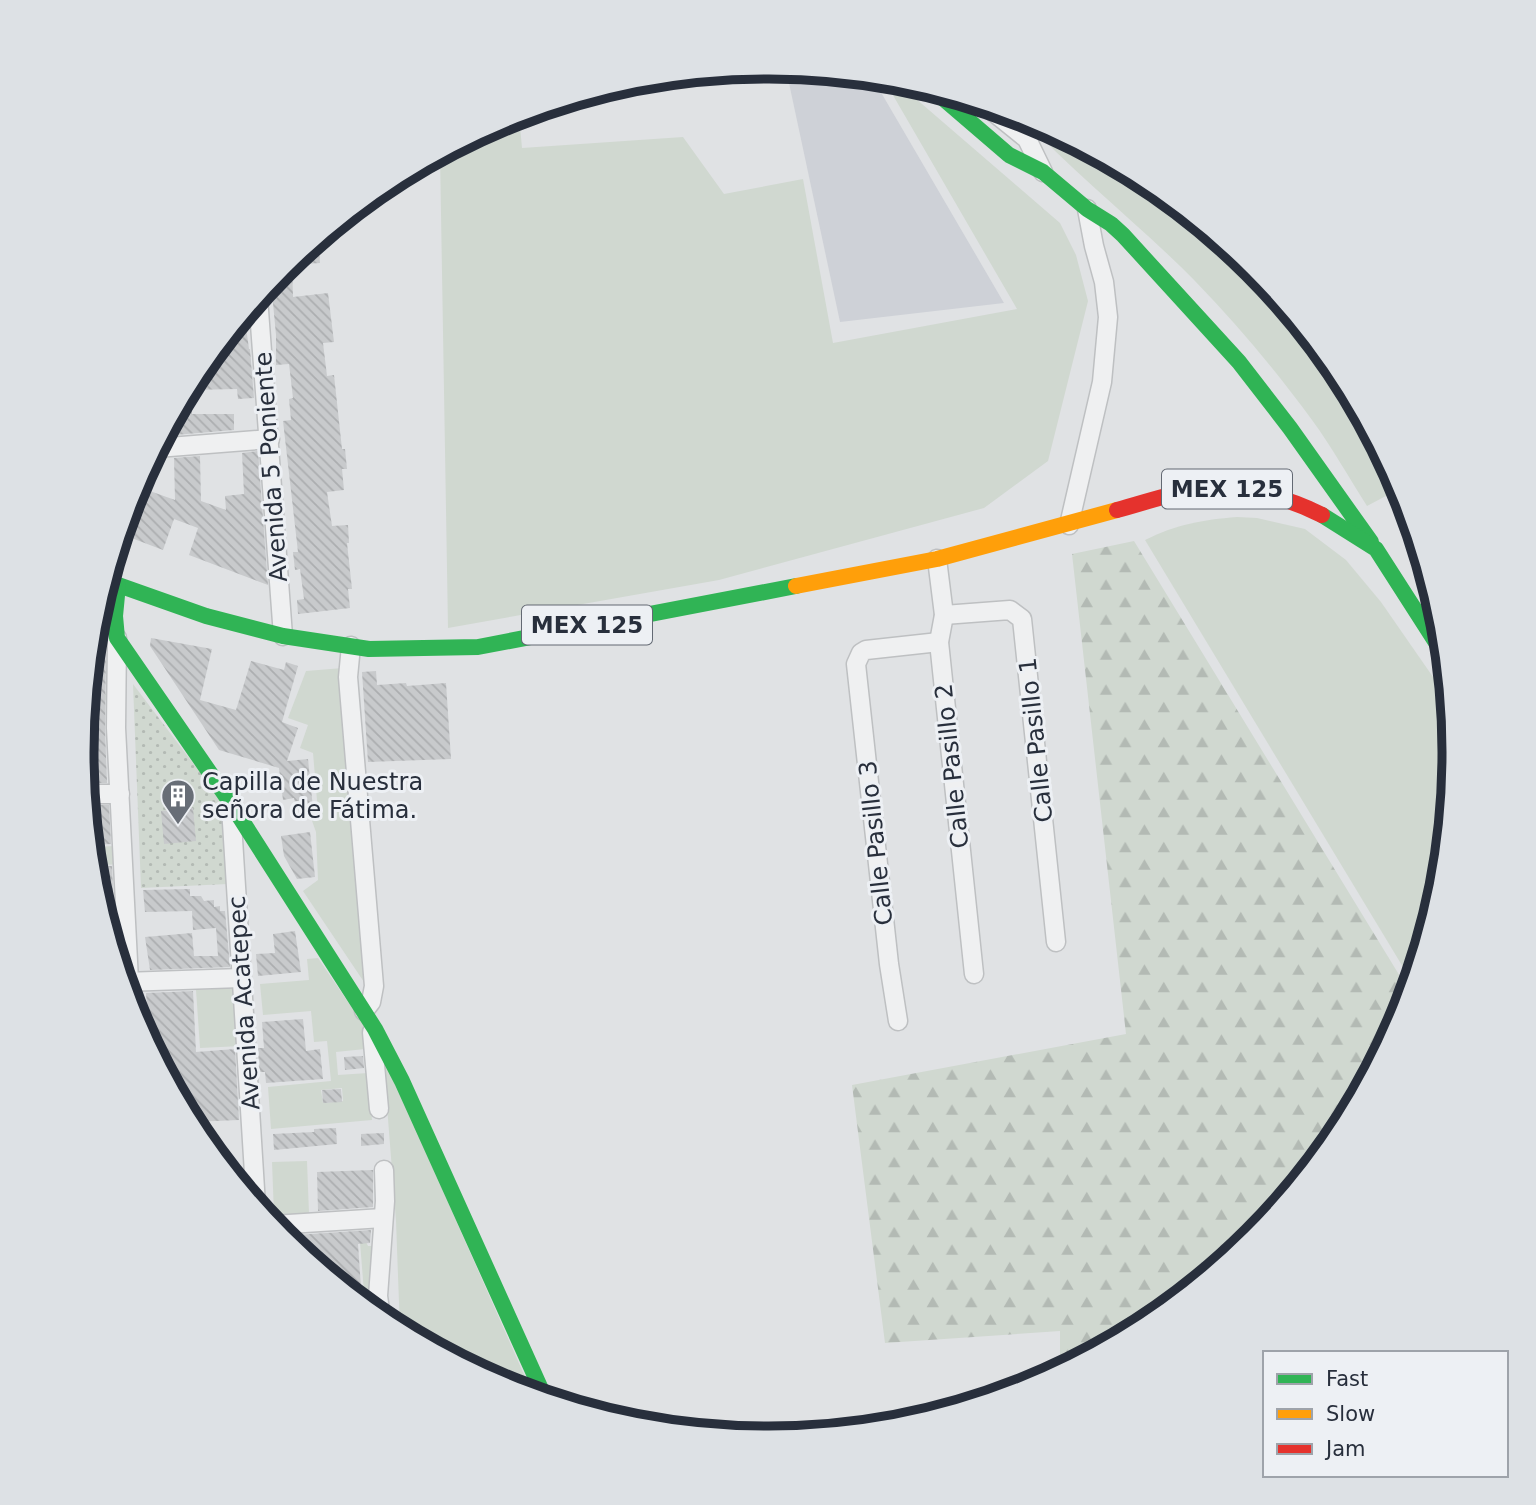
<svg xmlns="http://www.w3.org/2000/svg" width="1536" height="1505" viewBox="0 0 1536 1505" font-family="'DejaVu Sans',sans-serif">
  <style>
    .built { fill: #ced1d7 }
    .grass { fill: #d0d8d0; fill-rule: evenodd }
    .forest { fill: url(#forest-firs) }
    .park { fill: url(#park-dots) }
    .building { fill: url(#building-back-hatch) }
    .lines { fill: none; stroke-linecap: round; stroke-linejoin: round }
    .street-casing { stroke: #bec0c2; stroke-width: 21 }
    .street { stroke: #eff0f1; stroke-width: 18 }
    .fast { stroke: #30b455; stroke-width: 16 }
    .slow { stroke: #ff9f0a; stroke-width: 16 }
    .jam { stroke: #e5322d; stroke-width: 16 }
    .labels { text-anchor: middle; stroke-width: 6; stroke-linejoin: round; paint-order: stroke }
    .shield { fill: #edf0f4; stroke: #636973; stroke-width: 2 }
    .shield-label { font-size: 23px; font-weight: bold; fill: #282f3c }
    .street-label { font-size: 24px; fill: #282f3c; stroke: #edf0f4 }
    .poi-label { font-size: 24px; fill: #282f3c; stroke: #edf0f4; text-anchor: start }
    .rim { fill: none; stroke: #282f3c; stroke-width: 9 }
  </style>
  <defs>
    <pattern id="forest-firs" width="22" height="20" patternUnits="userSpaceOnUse" patternTransform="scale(1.75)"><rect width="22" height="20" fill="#d0d8d0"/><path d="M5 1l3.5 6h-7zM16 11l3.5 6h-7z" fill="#b3bab4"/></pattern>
    <pattern id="park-dots" width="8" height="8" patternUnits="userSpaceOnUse" patternTransform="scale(1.75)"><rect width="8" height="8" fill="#d0d8d0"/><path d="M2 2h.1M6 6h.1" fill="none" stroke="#b3bab4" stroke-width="1.8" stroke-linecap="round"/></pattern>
    <pattern id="building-back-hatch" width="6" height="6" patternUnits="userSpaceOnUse" patternTransform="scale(1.75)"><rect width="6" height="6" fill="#c8cacc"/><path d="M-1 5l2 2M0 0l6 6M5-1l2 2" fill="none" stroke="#acaeb0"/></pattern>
  </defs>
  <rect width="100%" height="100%" fill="#e0e2e4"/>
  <!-- built -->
  <polygon class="built" points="786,69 872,77 1004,303 840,322"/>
  <!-- grass -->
  <g class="grass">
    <polygon points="883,78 893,79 1060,223 1076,255 1088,301 1048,461 984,508 719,580 448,628 440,154 506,119 519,115 522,148 683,137 724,194 803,179 833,343 1017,309"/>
    <path d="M1021,116L1031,119L1149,182L1253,268L1339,372L1401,488L1367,506C1349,478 1332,447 1312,420C1277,372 1237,324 1195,281C1139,224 1075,175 1021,116Z"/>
    <path d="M1237,517L1257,518L1305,529L1346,560L1381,602L1449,700L1454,753L1441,887L1412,982L1145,540C1177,524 1202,520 1237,517Z"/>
    <polygon points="343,668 364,982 303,891 318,880 316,832 311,818 318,812 313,753 300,748 308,725 288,718 306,671"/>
    <polygon points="107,694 107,700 100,701 100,706 94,707 95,720 85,721 88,695"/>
    <polygon points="117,846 118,864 93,866 91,847"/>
    <path d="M318,958L363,1024L365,1049L336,1052L338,1075L368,1073L372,1120L271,1129L268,1087L331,1081L327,1041L314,1042L311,1011L263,1015L260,984L309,980L307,959ZM342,1088L343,1101L323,1103L321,1090Z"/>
    <polygon points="237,988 241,1046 200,1048 196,990"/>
    <polygon points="383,1055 533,1395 505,1386 400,1330 396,1221"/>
    <polygon points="307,1161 309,1213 274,1215 272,1162"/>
    <polygon points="360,1242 366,1242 368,1246 376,1246 376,1314 365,1305"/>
  </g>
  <!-- forest -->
  <polygon class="forest" points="1134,541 1409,991 1402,1015 1338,1134 1253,1238 1149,1323 1060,1370 1060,1331 885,1343 852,1085 1126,1034 1072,554"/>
  <!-- park -->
  <polygon class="park" points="133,684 224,804 228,884 141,888"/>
  <!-- building -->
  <g class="building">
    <polygon points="318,238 320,263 292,265 293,297 328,293 334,342 323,343 327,376 334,375 342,449 345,449 347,469 342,469 344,490 327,492 332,526 348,525 349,543 347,543 352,589 348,589 350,608 298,614 297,600 304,599 300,569 295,570 293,552 298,552 283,421 291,420 289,399 293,398 289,364 276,365 276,335 271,282 283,267"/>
    <polygon points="246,327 249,349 250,349 254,398 238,399 237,389 191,390 192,414 234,414 234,430 163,436 198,371 233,328"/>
    <polygon points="258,451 268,585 189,555 198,528 174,519 163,550 121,534 134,490 147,465 147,490 175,500 174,458 200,456 201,501 226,510 225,496 244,494 242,453"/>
    <polygon points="101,631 106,648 105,729 107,783 85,783 82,752 85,725 97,725 95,691 88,691 94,632"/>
    <polygon points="151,638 212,649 200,700 236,710 251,661 284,670 286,662 298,666 282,722 298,728 287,761 308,759 313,808 296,809 294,798 283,800 279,768 219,750 150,646"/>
    <polygon points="376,671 377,685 406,683 407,686 446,683 451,759 368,762 362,672"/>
    <polygon points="87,805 109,805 111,844 91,845"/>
    <polygon points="193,808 196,841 164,844 161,811"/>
    <polygon points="310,832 315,877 297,879 284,856 281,836"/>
    <polygon points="96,866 112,866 116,956 96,890"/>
    <polygon points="190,889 190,896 201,896 204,901 214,900 214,907 220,906 220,911 225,911 230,967 150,970 145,937 192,933 194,956 218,956 216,928 193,930 192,911 145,912 143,890"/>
    <polygon points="295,931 301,972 258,976 256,954 275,953 273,934"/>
    <polygon points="193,991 196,1052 235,1049 239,1120 191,1122 150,1045 146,993"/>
    <polygon points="303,1019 306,1051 320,1049 323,1079 266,1083 265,1072 259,1072 258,1048 264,1048 262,1022"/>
    <polygon points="363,1056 364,1068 345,1070 344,1057"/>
    <polygon points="341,1089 342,1102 323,1103 322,1090"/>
    <polygon points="336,1128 337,1144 274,1150 273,1134 314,1132 314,1129"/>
    <polygon points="384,1133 384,1144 361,1146 361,1134"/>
    <polygon points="373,1170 373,1207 318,1211 317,1172"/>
    <polygon points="371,1230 370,1243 358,1244 362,1302 338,1282 337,1272 326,1273 298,1250 296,1235"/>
  </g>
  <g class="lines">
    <!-- street casing -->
    <g class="street-casing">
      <g id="street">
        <polyline points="985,105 1027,139 1043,172"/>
        <polyline points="258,297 283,636"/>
        <polyline points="157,448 270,439"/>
        <polyline points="1069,525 1102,382 1108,317 1104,282 1094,246 1087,209"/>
        <polyline points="937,559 944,615 939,642 974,974"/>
        <polyline points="944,615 1010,610 1022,619 1056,942"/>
        <polyline points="117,638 116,728 130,1000"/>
        <polyline points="351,646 348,677 374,986 371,1002 364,1011"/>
        <polyline points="86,794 120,794"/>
        <polyline points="231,807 256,1205"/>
        <polyline points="124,982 241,978"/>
        <polyline points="898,1021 889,964 856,664 861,653 866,650 939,642"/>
        <polyline points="372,1032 379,1109"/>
        <polyline points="273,1225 383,1218"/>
        <polyline points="381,1318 378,1296 385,1201 384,1170"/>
      </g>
    </g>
    <!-- street -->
    <use href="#street" class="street"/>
    <!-- fast -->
    <g class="fast">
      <polyline points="931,88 1009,155 1043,172 1087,209 1111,224 1123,235 1239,362 1290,428 1371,542"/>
      <polyline points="1322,515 1376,549 1444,655"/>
      <polyline points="107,581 206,616 283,636 369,649 478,647 796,586"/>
      <polyline points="118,585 115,616 117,638 230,802 375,1029 402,1081 545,1398"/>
    </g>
    <!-- slow -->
    <polyline class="slow" points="796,586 937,559 1117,510"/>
    <!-- jam -->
    <path class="jam" d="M1117,510C1144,503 1173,492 1201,489C1242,485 1286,497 1322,515"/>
  </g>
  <!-- icons -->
  <defs>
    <g id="building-pin" transform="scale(1.75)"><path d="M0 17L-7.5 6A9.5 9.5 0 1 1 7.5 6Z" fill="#686e77" stroke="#edf0f4"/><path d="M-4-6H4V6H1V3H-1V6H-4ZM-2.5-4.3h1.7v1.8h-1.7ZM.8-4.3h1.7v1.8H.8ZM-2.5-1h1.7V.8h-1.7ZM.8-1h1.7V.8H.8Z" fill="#fff"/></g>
  </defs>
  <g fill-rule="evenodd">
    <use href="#building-pin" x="178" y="796"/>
  </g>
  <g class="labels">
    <!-- shield labels -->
    <g class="shield">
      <rect x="1162" y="469.5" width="130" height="39" rx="5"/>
      <rect x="522" y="605.5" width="130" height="39" rx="5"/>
    </g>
    <g class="shield-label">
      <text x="1227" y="497">MEX 125</text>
      <text x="587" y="633">MEX 125</text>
    </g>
    <!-- street labels -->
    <g class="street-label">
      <text transform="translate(271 467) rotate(-94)" y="8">Avenida 5 Poniente</text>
      <text transform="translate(1036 740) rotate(-96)" y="8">Calle Pasillo 1</text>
      <text transform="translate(952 766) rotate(-96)" y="8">Calle Pasillo 2</text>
      <text transform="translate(876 843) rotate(-96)" y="8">Calle Pasillo 3</text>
      <text transform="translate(244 1003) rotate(-94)" y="8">Avenida Acatepec</text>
    </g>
    <!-- poi labels -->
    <g class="poi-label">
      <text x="202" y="790">Capilla de Nuestra<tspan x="202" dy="28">señora de Fátima.</tspan></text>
    </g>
  </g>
  <!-- crop -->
  <path d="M0 0H1536V1505H0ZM767 79H769A673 673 0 0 1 1442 752V753A673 673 0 0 1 769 1426H767A673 673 0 0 1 94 753V752A673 673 0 0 1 767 79Z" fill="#dde1e5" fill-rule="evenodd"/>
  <path class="rim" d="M767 79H769A673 673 0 0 1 1442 752V753A673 673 0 0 1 769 1426H767A673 673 0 0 1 94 753V752A673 673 0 0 1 767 79Z"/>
  <!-- legend -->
  <rect x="1263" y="1351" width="245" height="126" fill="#edf0f4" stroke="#9ea3aa" stroke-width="2"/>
  <rect x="1277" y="1374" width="35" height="10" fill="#30b455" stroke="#9ea3aa" stroke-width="2"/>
  <text x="1326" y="1386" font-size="21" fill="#282f3c">Fast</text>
  <rect x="1277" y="1409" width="35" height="10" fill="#ff9f0a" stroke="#9ea3aa" stroke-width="2"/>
  <text x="1326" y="1421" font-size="21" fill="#282f3c">Slow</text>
  <rect x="1277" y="1444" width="35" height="10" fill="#e5322d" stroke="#9ea3aa" stroke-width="2"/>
  <text x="1326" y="1456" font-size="21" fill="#282f3c">Jam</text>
</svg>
